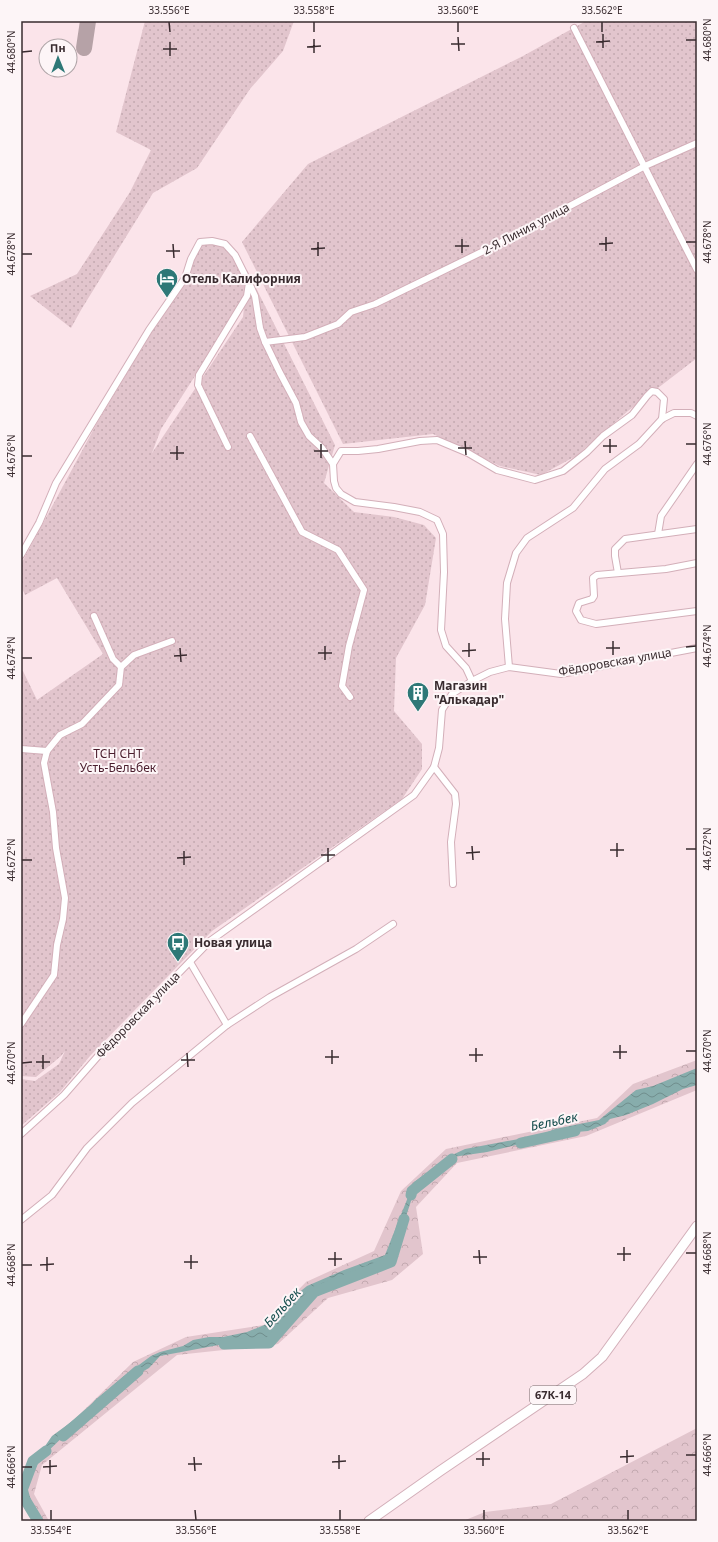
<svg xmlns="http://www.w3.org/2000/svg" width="718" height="1542" viewBox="0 0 718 1542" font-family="'Noto Sans',sans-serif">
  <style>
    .grass { fill: url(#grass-dots); fill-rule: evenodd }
    .forest { fill: url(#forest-crowns) }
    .water { fill: url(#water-waves) }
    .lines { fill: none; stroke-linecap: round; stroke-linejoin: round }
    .river { stroke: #87adac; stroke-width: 11 }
    .taxiway { stroke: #b6a2a7; stroke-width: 16 }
    .minor-casing { stroke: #d3afb9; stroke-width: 8 }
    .primary-casing { stroke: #d3afb9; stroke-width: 11 }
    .minor { stroke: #fff; stroke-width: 6 }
    .primary { stroke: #fff; stroke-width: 9 }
    .ticks { fill: none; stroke: #392b2f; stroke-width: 1.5 }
    .labels { text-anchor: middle; stroke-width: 4; stroke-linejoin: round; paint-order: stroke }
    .shield { fill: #fdf5f7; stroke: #74686b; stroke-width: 1 }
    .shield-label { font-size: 11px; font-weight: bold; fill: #392b2f }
    .street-label { font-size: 12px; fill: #392b2f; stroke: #fdf5f7 }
    .poi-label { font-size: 12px; font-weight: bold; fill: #392b2f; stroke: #fdf5f7; text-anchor: start }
    .park-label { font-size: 12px; fill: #4a1d2d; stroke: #fdf5f7 }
    .water-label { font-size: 13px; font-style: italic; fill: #144c4c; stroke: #fdf5f7 }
    .neatline { fill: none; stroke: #392b2f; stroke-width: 1.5 }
    .ticks-label { font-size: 10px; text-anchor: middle; fill: #392b2f }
  </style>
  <defs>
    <pattern id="grass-dots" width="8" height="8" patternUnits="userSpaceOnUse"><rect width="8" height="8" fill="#e2c5cd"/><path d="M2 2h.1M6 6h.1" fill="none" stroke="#c3a9b0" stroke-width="1.8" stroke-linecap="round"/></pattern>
    <pattern id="forest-crowns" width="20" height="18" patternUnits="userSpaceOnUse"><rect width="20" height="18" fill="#e2c5cd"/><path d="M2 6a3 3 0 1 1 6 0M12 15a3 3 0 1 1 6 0" fill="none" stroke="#c3a9b0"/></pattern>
    <pattern id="water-waves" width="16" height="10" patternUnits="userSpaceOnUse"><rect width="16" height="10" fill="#87adac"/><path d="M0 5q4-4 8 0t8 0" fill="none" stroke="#6f8d8c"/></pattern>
  </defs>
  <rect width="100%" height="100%" fill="#fbe4ea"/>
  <!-- grass -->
  <g class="grass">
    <polygon points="145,21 294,21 283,51 250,89 197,168 153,193 81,310 71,328 30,296 77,274 130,192 151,150 116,132"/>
    <polygon points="586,21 697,21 697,358 628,411 576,456 541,475 500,466 433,434 343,444 242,242 308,164 523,56"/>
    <path d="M211,243L224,245L234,256L246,278L247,270L335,445L324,483L354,512L394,517L424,525L436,538L425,605L396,658L394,711L422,744V769L402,799L212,931L90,1056L60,1092L21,1126V1079L35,1081L59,1064L65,1051L61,1056L36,1077L21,1076V671H23L37,700L103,654L57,578L25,595L21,586V564L97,423L150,335L201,244ZM245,298L243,317L152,453L161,429Z"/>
  </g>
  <!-- forest -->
  <g class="forest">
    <path d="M697,1060V1090L586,1136L457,1163L416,1207L423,1254L392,1280L328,1298L278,1344L177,1355L42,1465L34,1494L49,1521H33C22,1502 14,1487 27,1466L133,1362L186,1337L264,1325L306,1282L374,1251L401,1191L446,1149L597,1118L633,1084Z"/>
    <polygon points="697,1428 697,1521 463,1521 485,1512 551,1504"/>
  </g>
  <!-- water -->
  <path class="water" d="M697,1068V1085L683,1089L653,1104L626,1115L610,1119L605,1124L588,1131L565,1133L487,1152L453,1157L450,1164C436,1169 423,1181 414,1192L391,1262L314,1292L269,1343L224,1344L160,1356L149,1368L128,1380L71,1429L40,1459L27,1486L30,1497L34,1509L43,1521H36C27,1507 16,1491 25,1475L52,1436L86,1411L95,1400L124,1376L151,1356L160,1352L183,1346L193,1340L209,1337H223L247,1332L274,1321L291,1303L297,1294L307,1286L344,1270L385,1255L414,1182L450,1156L465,1149L540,1135L555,1129L599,1120L636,1090L653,1086Z"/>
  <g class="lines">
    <!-- river -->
    <g class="river">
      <polyline points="521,1143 575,1131"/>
      <polyline points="411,1195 412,1191 452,1159"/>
      <polyline points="224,1344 269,1343 314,1292 391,1262 404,1219"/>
      <polyline points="63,1436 138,1371"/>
      <polyline points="38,1521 21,1493 33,1461 46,1451"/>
    </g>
    <!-- taxiway -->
    <polyline class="taxiway" points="84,48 88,21"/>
    <!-- minor casing -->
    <g class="minor-casing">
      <g id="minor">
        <polyline points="574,28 697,270"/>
        <polyline points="249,283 255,296 260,328 265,342 280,373 296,403 301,422 309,436 322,448 333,464 334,481 336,488 341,494 355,502 394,507 420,512 437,520 443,534 444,572 441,630 446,646 466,668 472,681"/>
        <polyline points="265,342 305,337 338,324 351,312 375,304 500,243 645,166 697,143"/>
        <polyline points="250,436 302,532 338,550 364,590 349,646 342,686 350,697"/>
        <polyline points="333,464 341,451 358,451 378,449 420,441 437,440 468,453 497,470 535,480 563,471 587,452 603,436 632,415 647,396 652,391 657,392 664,399 662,419"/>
        <polyline points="658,534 661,516 697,464"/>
        <polyline points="21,555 39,523 56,483 149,330 185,278 191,259 200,242 212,241 225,244 235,255 249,283 247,296 199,375 198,385 228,447"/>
        <polyline points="697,563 666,569 597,575 593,578 594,596 592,599 579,603 576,611 581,620 596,624 697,611"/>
        <polyline points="618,573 615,556 615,549 625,539 697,529"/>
        <polyline points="94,616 113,659 121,667"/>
        <polyline points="509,667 505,619 507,583 516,553 527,538 573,508 605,469 639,444 662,419 674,413 691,413 697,416"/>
        <polyline points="21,749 47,751"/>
        <polyline points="434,767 455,794 456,804 451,842 453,884"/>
        <polyline points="190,962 227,1025"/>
        <polyline points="21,1024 54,975 57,945 63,919 65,898 56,848 53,812 44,763 47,751 60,735 82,724 119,685 121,667 134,655 172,641"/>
        <polyline points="21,1134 64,1095 99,1055 210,941 414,795 434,767 439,748 442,710 452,694 472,681 490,672 509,667 561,674 697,648"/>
        <polyline points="21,1220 52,1195 87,1148 132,1103 227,1025 270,997 356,949 393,924"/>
      </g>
    </g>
    <!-- primary casing -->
    <g class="primary-casing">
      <polyline id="primary" points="369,1521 440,1471 583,1374 602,1357 697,1226"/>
    </g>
    <!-- minor -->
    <use href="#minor" class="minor"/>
    <!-- primary -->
    <use href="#primary" class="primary"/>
  </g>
  <!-- ticks -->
  <path class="ticks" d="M169,22L170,32M314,22V32M458,22V32M602,22V32M603,34V48M458,37L459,51M314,39V53M686,40H696M170,42V56M596,42L610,41M451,44H465M307,47L321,46M163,49H177M22,52L32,51M606,237V251M462,239V253M318,242V256M686,242H696M173,244L174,258M599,244L613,243M455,246H469M311,249L325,248M166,251H180M22,254H32M610,439V453M465,441L466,455M321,444V458M686,444H696M177,446V460M603,446H617M458,448H472M314,451H328M170,453H184M22,456H32M613,641V655M469,643V657M325,646V660M686,647L696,646M180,648L181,662M606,648H620M462,651L476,650M318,653H332M174,656L187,655M22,658H32M617,843V857M472,846L473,860M328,848V862M686,849H696M610,850H624M184,851V865M466,853L480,852M321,855H335M177,858L191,857M22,860H32M620,1045V1059M476,1048V1062M332,1050V1064M686,1051H696M613,1052H627M187,1053L188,1067M43,1055V1069M469,1055H483M325,1057H339M181,1060H195M36,1062H50M22,1063L32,1062M624,1247V1261M479,1250L480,1264M335,1252V1266M686,1253H696M617,1254H631M191,1255V1269M47,1257V1271M473,1257H487M328,1259H342M184,1262H198M22,1265H32M40,1265L54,1264M627,1450V1463M483,1452V1466M339,1455V1469M686,1455H696M194,1457L195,1471M620,1457L634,1456M476,1459H490M50,1460V1474M332,1462L346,1461M188,1464H202M22,1467H32M43,1467L57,1466M51,1510V1520M195,1510L196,1520M340,1510V1520M484,1510V1520M628,1510V1520"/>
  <!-- icons -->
  <defs>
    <g id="hotel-pin" transform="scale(1.15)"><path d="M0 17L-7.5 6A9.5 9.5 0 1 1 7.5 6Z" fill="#2e7877" stroke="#fdf5f7"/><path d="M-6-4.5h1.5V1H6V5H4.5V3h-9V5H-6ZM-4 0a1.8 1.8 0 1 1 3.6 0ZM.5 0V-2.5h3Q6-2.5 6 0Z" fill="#fff"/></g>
    <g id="building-pin" transform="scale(1.15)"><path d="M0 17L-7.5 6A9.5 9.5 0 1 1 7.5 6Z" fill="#2e7877" stroke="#fdf5f7"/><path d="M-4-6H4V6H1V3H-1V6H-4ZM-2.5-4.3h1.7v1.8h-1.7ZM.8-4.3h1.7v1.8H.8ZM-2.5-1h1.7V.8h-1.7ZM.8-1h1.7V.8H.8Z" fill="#fff"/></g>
    <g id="bus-pin" transform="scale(1.15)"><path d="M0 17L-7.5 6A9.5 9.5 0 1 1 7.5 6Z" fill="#2e7877" stroke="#fdf5f7"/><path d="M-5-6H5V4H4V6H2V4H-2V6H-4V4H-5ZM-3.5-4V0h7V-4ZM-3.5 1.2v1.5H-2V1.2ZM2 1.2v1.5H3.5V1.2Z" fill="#fff"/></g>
  </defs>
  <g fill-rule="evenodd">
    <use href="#hotel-pin" x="167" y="279"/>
    <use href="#building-pin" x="418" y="693"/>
    <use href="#bus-pin" x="178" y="943"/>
  </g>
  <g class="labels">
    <!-- shield labels -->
    <rect class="shield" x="530" y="1386" width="46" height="18" rx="3"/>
    <g class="shield-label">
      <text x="553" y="1399">67К-14</text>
    </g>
    <!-- street labels -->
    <g class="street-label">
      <text transform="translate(526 229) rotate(-28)" y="4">2-Я Линия улица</text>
      <text transform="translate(615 662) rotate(-10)" y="4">Фёдоровская улица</text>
      <text transform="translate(138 1015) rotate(-46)" y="4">Фёдоровская улица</text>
    </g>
    <!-- poi labels -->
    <g class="poi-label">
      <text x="182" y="283">Отель Калифорния</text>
      <text x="434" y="690">Магазин<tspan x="434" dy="14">"Алькадар"</tspan></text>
      <text x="194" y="947">Новая улица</text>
    </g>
    <!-- park labels -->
    <g class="park-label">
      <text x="118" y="758">ТСН СНТ<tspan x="118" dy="14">Усть-Бельбек</tspan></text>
    </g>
    <!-- water labels -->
    <g class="water-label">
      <text transform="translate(554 1121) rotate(-12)" y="5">Бельбек</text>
      <text transform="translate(282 1307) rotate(-48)" y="5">Бельбек</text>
    </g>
  </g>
  <!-- border -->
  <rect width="718" height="1542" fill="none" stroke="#fdf5f7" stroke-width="44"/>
  <!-- north arrow -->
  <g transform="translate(58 58) rotate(359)"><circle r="19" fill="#fdf5f7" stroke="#afa4a7"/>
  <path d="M0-3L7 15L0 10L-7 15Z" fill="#2e7877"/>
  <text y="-6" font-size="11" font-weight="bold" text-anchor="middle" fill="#392b2f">Пн</text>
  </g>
  <rect x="22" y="22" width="674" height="1498" class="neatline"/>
  <g class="ticks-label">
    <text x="169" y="14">33.556°E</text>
    <text x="314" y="14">33.558°E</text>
    <text x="458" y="14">33.560°E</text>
    <text x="602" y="14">33.562°E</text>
    <text transform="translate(707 40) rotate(-90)" y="4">44.680°N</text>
    <text transform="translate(11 52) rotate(-90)" y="4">44.680°N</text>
    <text transform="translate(707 242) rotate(-90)" y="4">44.678°N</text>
    <text transform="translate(11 254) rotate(-90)" y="4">44.678°N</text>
    <text transform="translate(707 444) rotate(-90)" y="4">44.676°N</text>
    <text transform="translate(11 456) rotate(-90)" y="4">44.676°N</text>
    <text transform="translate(707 646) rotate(-90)" y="4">44.674°N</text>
    <text transform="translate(11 658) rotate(-90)" y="4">44.674°N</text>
    <text transform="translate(707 849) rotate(-90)" y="4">44.672°N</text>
    <text transform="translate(11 860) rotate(-90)" y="4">44.672°N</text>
    <text transform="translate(707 1051) rotate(-90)" y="4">44.670°N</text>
    <text transform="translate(11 1063) rotate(-90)" y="4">44.670°N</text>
    <text transform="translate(707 1253) rotate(-90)" y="4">44.668°N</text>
    <text transform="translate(11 1265) rotate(-90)" y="4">44.668°N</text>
    <text transform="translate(707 1455) rotate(-90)" y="4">44.666°N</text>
    <text transform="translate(11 1467) rotate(-90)" y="4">44.666°N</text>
    <text x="51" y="1534">33.554°E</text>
    <text x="196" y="1534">33.556°E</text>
    <text x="340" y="1534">33.558°E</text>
    <text x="484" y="1534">33.560°E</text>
    <text x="628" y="1534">33.562°E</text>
  </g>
</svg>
